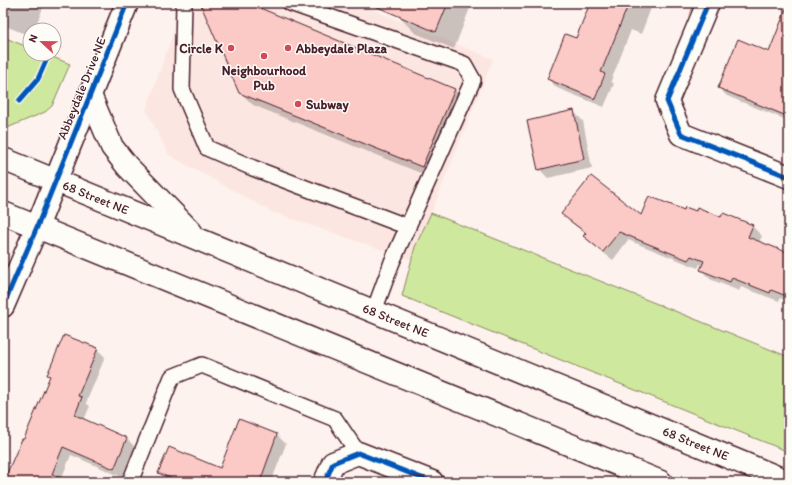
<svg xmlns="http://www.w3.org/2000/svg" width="792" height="485" viewBox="0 0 792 485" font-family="Itim,sans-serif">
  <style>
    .built { fill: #fce6e1 }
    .green { fill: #cee89e; stroke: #8c8464 }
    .shadow { fill: #0003 }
    .building { fill: #fbcac6; stroke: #4a1f2b }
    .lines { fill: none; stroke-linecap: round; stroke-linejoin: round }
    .lane-casing { stroke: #4a1f2b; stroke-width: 18 }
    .street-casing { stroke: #4a1f2b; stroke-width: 25 }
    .secondary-casing { stroke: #4a1f2b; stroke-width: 25 }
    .lane { stroke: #fdfcf7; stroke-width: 15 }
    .street { stroke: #fdfcf7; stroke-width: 22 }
    .secondary { stroke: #fdfcf7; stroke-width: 22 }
    .cycleway-casing { stroke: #fdfcf7; stroke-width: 8 }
    .cycleway { stroke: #0057b8; stroke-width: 5 }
    .poi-dot { fill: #d1495b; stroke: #fdfcf7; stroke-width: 1.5 }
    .labels { text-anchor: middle; stroke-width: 3; stroke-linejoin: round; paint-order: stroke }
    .poi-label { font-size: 13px; font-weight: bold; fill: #4a1f2b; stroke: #fdfcf7; text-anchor: start }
    .street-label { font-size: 13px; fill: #4a1f2b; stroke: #fdfcf7 }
  </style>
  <rect width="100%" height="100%" fill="#fdf2ed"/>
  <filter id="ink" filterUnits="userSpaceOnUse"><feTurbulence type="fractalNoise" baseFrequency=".025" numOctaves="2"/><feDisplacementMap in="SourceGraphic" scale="8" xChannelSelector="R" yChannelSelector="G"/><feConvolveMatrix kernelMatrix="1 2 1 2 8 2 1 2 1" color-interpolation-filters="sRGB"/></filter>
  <g filter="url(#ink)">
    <!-- built -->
    <polygon class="built" points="184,3 356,3 493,59 431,213 415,247 412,260 272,212 169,155 146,110"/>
    <!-- green -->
    <g class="green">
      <polygon points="3,37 30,48 30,54 45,54 70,64 52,106 45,112 7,128 3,127"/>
      <polygon points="431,213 789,357 789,452 402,296 415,247"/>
    </g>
    <!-- shadow -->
    <g class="shadow">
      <polygon points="3,3 45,3 34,30 30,30 30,36 3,25"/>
      <polygon points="206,3 245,3 454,89 467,102 435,179 253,105 240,92"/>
      <polygon points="398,3 475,3 472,9 470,8 454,49 415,33 394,12"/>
      <polygon points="591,3 653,3 641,34 631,30 611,81 614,84 604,107 557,88 548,79 577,40"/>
      <polygon points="789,12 789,121 727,96 719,88 770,53"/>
      <polygon points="574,112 583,121 592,168 548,178 539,169"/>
      <polygon points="684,211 697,212 752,226 762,236 759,242 789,254 789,302 780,298 779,301 741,287 739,291 710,279 701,270 703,265 700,264 698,268 628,240 613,260 593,245 584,236 586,234 572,223 563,214 641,216"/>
      <polygon points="97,349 105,357 86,403 90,406 84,420 127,439 135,447 122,477 71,455 60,482 5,482 24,441 50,376 49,375"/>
      <polygon points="240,420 277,435 286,444 271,482 169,482 159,473 220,469"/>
    </g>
    <!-- building -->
    <g class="building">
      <polygon points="200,3 248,3 455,89 422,167 239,93"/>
      <polygon points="368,3 448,3 436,32"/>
      <polygon points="590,3 629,3 601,72 605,74 595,99 547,79 565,34 576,38"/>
      <polygon points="788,4 789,5 789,117 718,88 738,39 769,52"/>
      <polygon points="574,110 584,159 538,170 527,121"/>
      <polygon points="591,176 641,215 649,196 684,210 685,207 696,211 697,207 721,217 723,213 753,225 748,237 789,253 789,297 771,290 770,293 732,278 730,282 700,270 704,261 691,256 688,260 619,232 603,252 583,236 586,233 561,214"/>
      <polygon points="64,335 98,348 78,396 82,397 75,415 127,438 114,469 63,447 52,474 70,482 3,482 22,439 24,439 50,376 47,375"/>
      <polygon points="239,419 277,434 260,482 180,482 158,473 169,447 220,468"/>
    </g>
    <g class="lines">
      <!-- lane casing -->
      <g class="lane-casing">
        <g id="lane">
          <polyline points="184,3 182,89 207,148 253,168 408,227"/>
          <polyline points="290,3 464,64 473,80 392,262 374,311"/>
          <polyline points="130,482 172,377 202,365 335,419 358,453"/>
        </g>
      </g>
      <!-- street casing -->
      <g class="street-casing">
        <g id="street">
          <polyline points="708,3 667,101 681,134 789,177"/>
          <polyline points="325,482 333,463 358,453 432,482"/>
        </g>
      </g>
      <!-- secondary casing -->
      <g class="secondary-casing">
        <g id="secondary">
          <polyline points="90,95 112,147 127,166 191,232"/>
          <polyline points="3,159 789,482"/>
          <polyline points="3,213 661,482"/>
          <polyline points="3,306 37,227 127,3"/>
        </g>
      </g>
      <!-- lane -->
      <use href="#lane" class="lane"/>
      <!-- street -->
      <use href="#street" class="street"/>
      <!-- secondary -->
      <use href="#secondary" class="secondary"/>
      <!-- cycleway casing -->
      <g class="cycleway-casing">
        <g id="cycleway">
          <polyline points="708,3 667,101 681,134 789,177"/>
          <polyline points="19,101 38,79 49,54"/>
          <polyline points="3,306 37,227 127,3"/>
          <polyline points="325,482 333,463 358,453 432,482"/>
        </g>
      </g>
      <!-- cycleway -->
      <use href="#cycleway" class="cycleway"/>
    </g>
  </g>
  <!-- markers -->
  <g class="poi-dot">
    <circle cx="231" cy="48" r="4"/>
    <circle cx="288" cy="48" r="4"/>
    <circle cx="264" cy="56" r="4"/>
    <circle cx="298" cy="104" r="4"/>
  </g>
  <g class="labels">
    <!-- poi labels -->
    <g class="poi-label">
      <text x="223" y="53" text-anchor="end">Circle K</text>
      <text x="296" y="53">Abbeydale Plaza</text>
      <text x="264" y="75" text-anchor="middle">Neighbourhood<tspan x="264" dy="15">Pub</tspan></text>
      <text x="306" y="109">Subway</text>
    </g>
    <!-- street labels -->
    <g class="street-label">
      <text transform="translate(81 88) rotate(-68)" y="5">Abbeydale Drive NE</text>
      <text transform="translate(96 197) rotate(22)" y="5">68 Street NE</text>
      <text transform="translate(396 320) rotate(22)" y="5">68 Street NE</text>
      <text transform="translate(696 443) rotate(22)" y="5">68 Street NE</text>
    </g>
  </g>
  <!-- margin -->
  <rect width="792" height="485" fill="none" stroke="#fdfcf7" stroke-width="16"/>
  <rect x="8" y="8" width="776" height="469" fill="none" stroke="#4a1f2b" stroke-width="1.5" filter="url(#ink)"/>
  <!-- north arrow -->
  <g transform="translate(42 42) rotate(292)"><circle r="19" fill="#fdfcf7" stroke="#b5a4a5"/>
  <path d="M0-3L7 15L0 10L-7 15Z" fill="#d1495b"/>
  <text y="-6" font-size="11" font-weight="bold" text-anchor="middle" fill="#4a1f2b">N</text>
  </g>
</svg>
